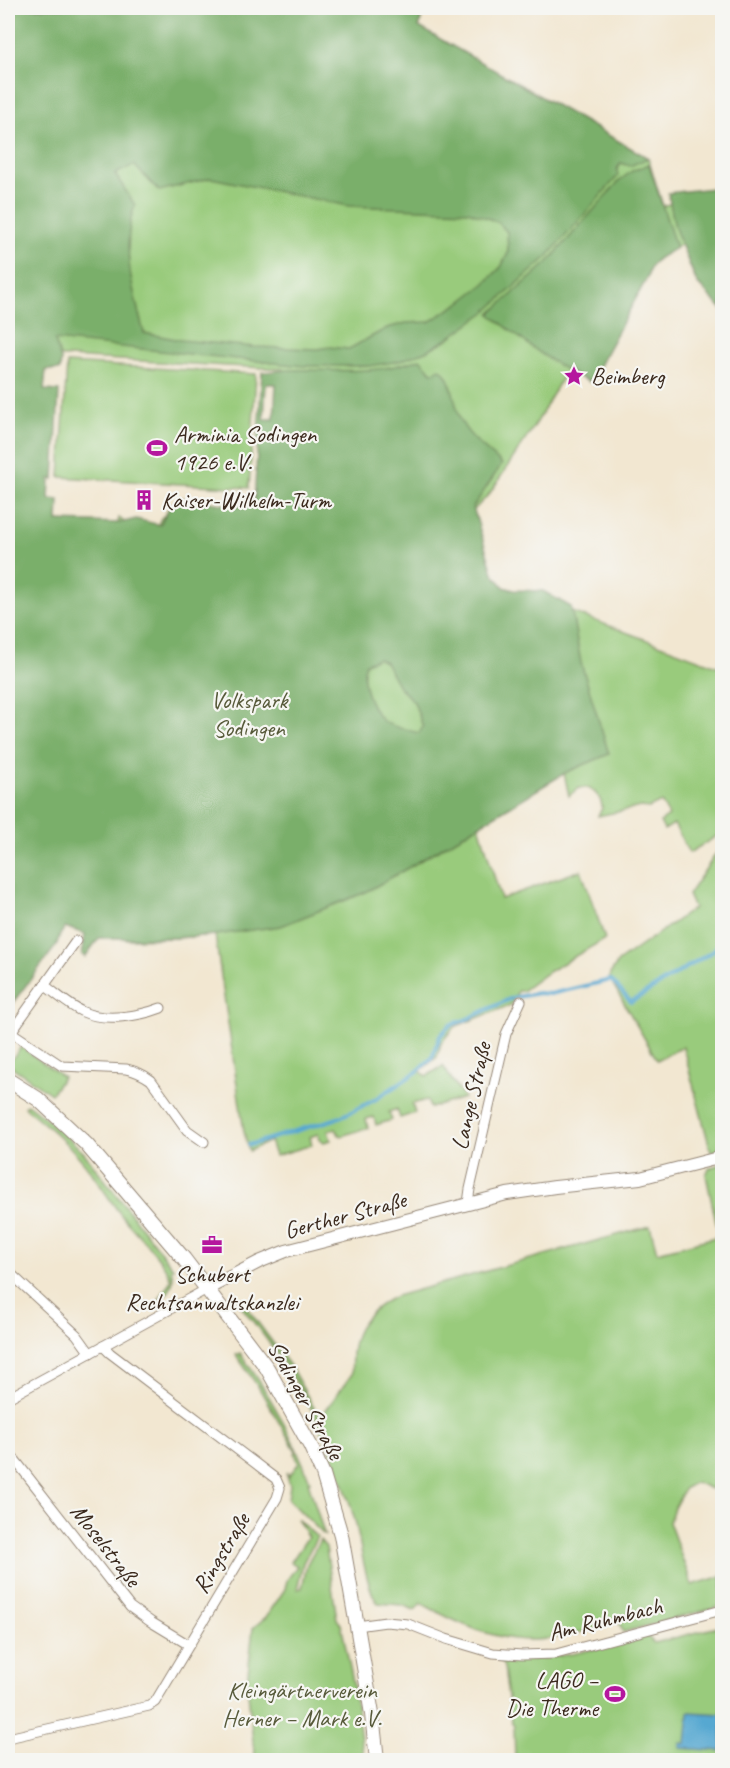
<svg xmlns="http://www.w3.org/2000/svg" width="730" height="1768" viewBox="0 0 730 1768" font-family="Caveat,sans-serif">
  <style>
    .green { fill: #99cb7b; stroke: #6a7a4c; stroke-width: 1.5; fill-rule: evenodd }
    .forest { fill: #7aaf6b; stroke: #5a6c44; stroke-width: 1.5; fill-rule: evenodd }
    .water { fill: #56a8d1; stroke: #486978; stroke-width: 1.5 }
    .lines { fill: none; stroke-linecap: round; stroke-linejoin: round }
    .stream { stroke: #56a8d1; stroke-width: 4 }
    .minor-casing { stroke: #968878; stroke-width: 11 }
    .tertiary-casing { stroke: #968878; stroke-width: 14 }
    .secondary-casing { stroke: #968878; stroke-width: 16 }
    .minor { stroke: #fff; stroke-width: 9 }
    .tertiary { stroke: #fff; stroke-width: 12 }
    .secondary { stroke: #fff; stroke-width: 14 }
    .labels { text-anchor: middle; stroke-width: 4.5; stroke-linejoin: round; paint-order: stroke }
    .poi-label { font-size: 24px; fill: #3b2a1e; stroke: #f6f6f2; text-anchor: start }
    .park-label { font-size: 24px; fill: #575a3a; stroke: #f6f6f2 }
    .street-label { font-size: 24px; fill: #3b2a1e; stroke: #f6f6f2 }
  </style>
  <rect width="100%" height="100%" fill="#f6f6f2"/>
  <filter id="ink" filterUnits="userSpaceOnUse"><feTurbulence type="fractalNoise" baseFrequency=".0167" numOctaves="2"/><feDisplacementMap in="SourceGraphic" scale="12" xChannelSelector="R" yChannelSelector="G"/><feConvolveMatrix kernelMatrix="1 2 1 2 8 2 1 2 1" color-interpolation-filters="sRGB"/></filter>
  <filter id="wash" filterUnits="userSpaceOnUse"><feTurbulence type="fractalNoise" baseFrequency=".008" numOctaves="4" result="noise"/><feDisplacementMap in="SourceGraphic" scale="24" xChannelSelector="R" yChannelSelector="G"/><feGaussianBlur stdDeviation="1.35" result="paint"/><feColorMatrix in="noise" values="0 0 0 0 0 0 0 0 0 0 0 0 0 0 0 0 0 1.4 0 .05"/><feComposite in="paint" operator="in"/></filter>
  <g filter="url(#wash)">
    <rect width="100%" height="100%" fill="#f2e7d1"/>
    <!-- green -->
    <g class="green">
      <path d="M8,8H424L419,27L648,158L663,206L722,187V309L697,283L681,244C669,253 649,259 648,276L590,382L566,371L537,422L490,493L457,528L491,612L571,607L572,612L722,668V833L689,853L674,824L664,830L660,822L669,816L661,802L649,808L641,807L598,816L602,808C602,797 590,783 577,789C576,790 570,795 569,796L564,773L479,825L501,899L581,870L605,939L548,972L522,991H518L511,1005L454,1027L441,1043L437,1057L420,1071L427,1076L443,1066L464,1098L430,1108L427,1100L412,1104L415,1113L400,1118L397,1109L389,1112L392,1120L376,1125L374,1117L366,1119L368,1128L341,1136L339,1135L336,1129L328,1131L331,1140L324,1142L320,1140L318,1134L310,1137L312,1145L275,1156L270,1141L249,1151L244,1132L215,935L175,938L128,939L73,930L64,926ZM49,356L283,369L285,382L254,503L236,505L182,501L161,518L157,526L126,523L119,518L117,527L49,520L44,390L45,370Z"/>
      <polygon points="67,363 256,374 249,488 60,477"/>
      <polygon points="722,845 722,1149 711,1152 683,1047 657,1060 610,979 610,974 618,962 694,908 688,895"/>
      <polygon points="21,1047 63,1077 51,1094 8,1064"/>
      <path d="M27,1104L56,1126L84,1153L173,1268L171,1270C177,1285 168,1294 157,1303L171,1280C162,1257 142,1240 126,1221C113,1206 103,1188 91,1172C72,1146 49,1127 24,1107Z"/>
      <polygon points="722,1164 722,1244 717,1227 706,1175 709,1168"/>
      <path d="M650,1226L657,1252L716,1237L722,1259V1473L711,1489L696,1482L685,1488L674,1508L669,1522L692,1585L722,1576V1606L623,1632L619,1621C595,1628 572,1636 547,1639C502,1645 460,1625 421,1603L415,1610L402,1605L378,1603C367,1592 360,1542 356,1524C341,1471 320,1419 290,1373C275,1349 258,1328 241,1306L239,1297L290,1366L320,1418L352,1374C349,1336 361,1313 396,1296Z"/>
      <path d="M240,1353C269,1393 292,1435 310,1481L308,1482L325,1536L288,1499L290,1485L286,1472L289,1476L299,1463L295,1454L296,1451L259,1388L236,1355Z"/>
      <polygon points="297,1519 317,1537 303,1563 297,1589 302,1588 307,1564 320,1540 326,1547 337,1619 341,1624 353,1682 364,1760 253,1760 254,1751 247,1683 253,1628 266,1617 277,1601 285,1589 287,1580 297,1566 291,1562 308,1537"/>
      <path d="M722,1626V1760H515L514,1725L511,1721L504,1667L499,1658C552,1663 596,1649 646,1635L654,1643Z"/>
    </g>
    <!-- forest -->
    <g class="forest">
      <path d="M8,8H424L419,27L648,158L630,166L621,163L617,169L618,176L547,257L487,311L446,340L428,350L400,361L370,366H303L55,340L61,360L60,370H46L44,390L59,391L54,479H50L49,499L59,500L58,521L120,523L136,519L160,525C166,514 169,502 182,498L243,507L254,503L262,372C279,371 296,369 313,370C355,371 379,373 420,359L432,372H435L439,369L442,370C454,383 454,403 460,419C468,437 488,451 502,464L473,507L493,573L504,587L514,590L543,591L571,607L581,663L609,754L565,773L413,865L366,892L281,926L216,935L175,938H99L85,957L82,955L85,934L65,927L60,935L56,946L8,1009ZM134,165L159,191L211,178L349,206L468,211L498,222L507,232L508,253L501,267L484,284L458,304L429,322L406,323L387,328L349,349L329,347L318,349L254,347L181,340L144,333C133,292 120,246 135,205L115,174ZM266,384H276L274,419H264ZM378,658L385,662L400,688L414,702L423,727L419,733C411,731 389,726 383,721C370,708 359,680 366,663Z"/>
      <path d="M649,164L676,248C664,256 649,260 648,276L590,382C552,365 522,340 490,314L547,263L619,181L632,171Z"/>
      <polygon points="722,187 722,309 697,283 675,228 668,193"/>
    </g>
    <!-- water -->
    <polygon class="water" points="689,1712 722,1714 722,1751 680,1748 680,1743 686,1744"/>
    <g class="lines">
      <!-- stream -->
      <polyline class="stream" points="249,1145 335,1119 351,1112 376,1099 418,1071 432,1058 440,1036 450,1025 465,1020 512,998 538,993 550,994 611,980 631,1002 713,951 718,945 722,932"/>
    </g>
  </g>
  <g filter="url(#ink)">
    <g class="lines">
      <!-- minor casing -->
      <g class="minor-casing">
        <g id="minor">
          <path d="M44,985C57,994 69,1006 83,1012C105,1022 140,1016 161,1008"/>
          <path d="M11,1032L62,1066L126,1069C136,1071 143,1074 151,1080L187,1130L204,1142"/>
          <polyline points="9,1035 76,941"/>
          <polyline points="468,1203 470,1189 506,1034 521,1001"/>
          <polyline points="8,1271 77,1335 90,1353"/>
          <polyline points="8,1398 207,1289"/>
          <polyline points="8,1451 130,1607 151,1622 189,1645"/>
          <polyline points="357,1626 386,1622 408,1624 446,1639 493,1653 522,1655 556,1654 722,1610"/>
          <polyline points="8,1738 149,1706 155,1702 277,1498 280,1488 276,1479 110,1353 103,1346"/>
        </g>
      </g>
      <!-- tertiary casing -->
      <g class="tertiary-casing">
        <polyline id="tertiary" points="207,1289 259,1262 286,1251 507,1194 555,1187 640,1178 722,1157"/>
      </g>
      <!-- secondary casing -->
      <g class="secondary-casing">
        <polyline id="secondary" points="8,1080 38,1099 86,1144 184,1259 267,1368 310,1445 323,1474 341,1535 357,1626 372,1714 377,1760"/>
      </g>
      <!-- minor -->
      <use href="#minor" class="minor"/>
      <!-- tertiary -->
      <use href="#tertiary" class="tertiary"/>
      <!-- secondary -->
      <use href="#secondary" class="secondary"/>
    </g>
  </g>
  <!-- icons -->
  <defs>
    <g id="sight-bare" transform="scale(1.62)"><path d="M0-6L1.8-2.2L6-1.7L2.9 1.2L3.7 5.4L0 3.3L-3.7 5.4L-2.9 1.2L-6-1.7L-1.8-2.2Z" fill="#b5179e" stroke="#f6f6f2" stroke-width="2.5" paint-order="stroke"/></g>
    <g id="stadium-bare" transform="scale(1.62)"><path d="M0-5a6.5 5 0 1 0 0 10a6.5 5 0 1 0 0-10ZM-3.5-1.8h7v3.6h-7Z" fill="#b5179e" stroke="#f6f6f2" stroke-width="2.5" paint-order="stroke"/></g>
    <g id="building-bare" transform="scale(1.62)"><path d="M-4-6H4V6H1V3H-1V6H-4ZM-2.5-4.3h1.7v1.8h-1.7ZM.8-4.3h1.7v1.8H.8ZM-2.5-1h1.7V.8h-1.7ZM.8-1h1.7V.8H.8Z" fill="#b5179e" stroke="#f6f6f2" stroke-width="2.5" paint-order="stroke"/></g>
    <g id="office-bare" transform="scale(1.62)"><path d="M-6-3h4V-5.5h4V-3h4V5H-6ZM-1-4.5V-3h2v-1.5ZM-6 0V1H6V0Z" fill="#b5179e" stroke="#f6f6f2" stroke-width="2.5" paint-order="stroke"/></g>
  </defs>
  <g fill-rule="evenodd">
    <use href="#sight-bare" x="574" y="376"/>
    <use href="#stadium-bare" x="157" y="448"/>
    <use href="#building-bare" x="144" y="500"/>
    <use href="#office-bare" x="212" y="1245"/>
    <use href="#stadium-bare" x="615" y="1694"/>
  </g>
  <g class="labels">
    <!-- poi labels -->
    <g class="poi-label">
      <text x="591" y="384">Beimberg</text>
      <text x="174" y="442">Arminia Sodingen<tspan x="174" dy="28">1926 e.V.</tspan></text>
      <text x="161" y="508">Kaiser-Wilhelm-Turm</text>
      <text x="212" y="1282" text-anchor="middle">Schubert<tspan x="212" dy="28">Rechtsanwaltskanzlei</tspan></text>
      <text x="598" y="1688" text-anchor="end">LAGO –<tspan x="598" dy="28">Die Therme</tspan></text>
    </g>
    <!-- park labels -->
    <g class="park-label">
      <text x="249" y="708">Volkspark<tspan x="249" dy="28">Sodingen</tspan></text>
      <text x="302" y="1698">Kleingärtnerverein<tspan x="302" dy="28">Herner – Mark e.V.</tspan></text>
    </g>
    <!-- street labels -->
    <g class="street-label">
      <text transform="translate(471 1096) rotate(-77)" y="8">Lange Straße</text>
      <text transform="translate(345 1215) rotate(-15)" y="8">Gerther Straße</text>
      <text transform="translate(306 1400) rotate(61)" y="8">Sodinger Straße</text>
      <text transform="translate(106 1545) rotate(52)" y="8">Moselstraße</text>
      <text transform="translate(221 1553) rotate(-59)" y="8">Ringstraße</text>
      <text transform="translate(605 1619) rotate(-14)" y="8">Am Ruhmbach</text>
    </g>
  </g>
  <!-- margin -->
  <rect width="730" height="1768" fill="none" stroke="#f6f6f2" stroke-width="30"/>
</svg>
